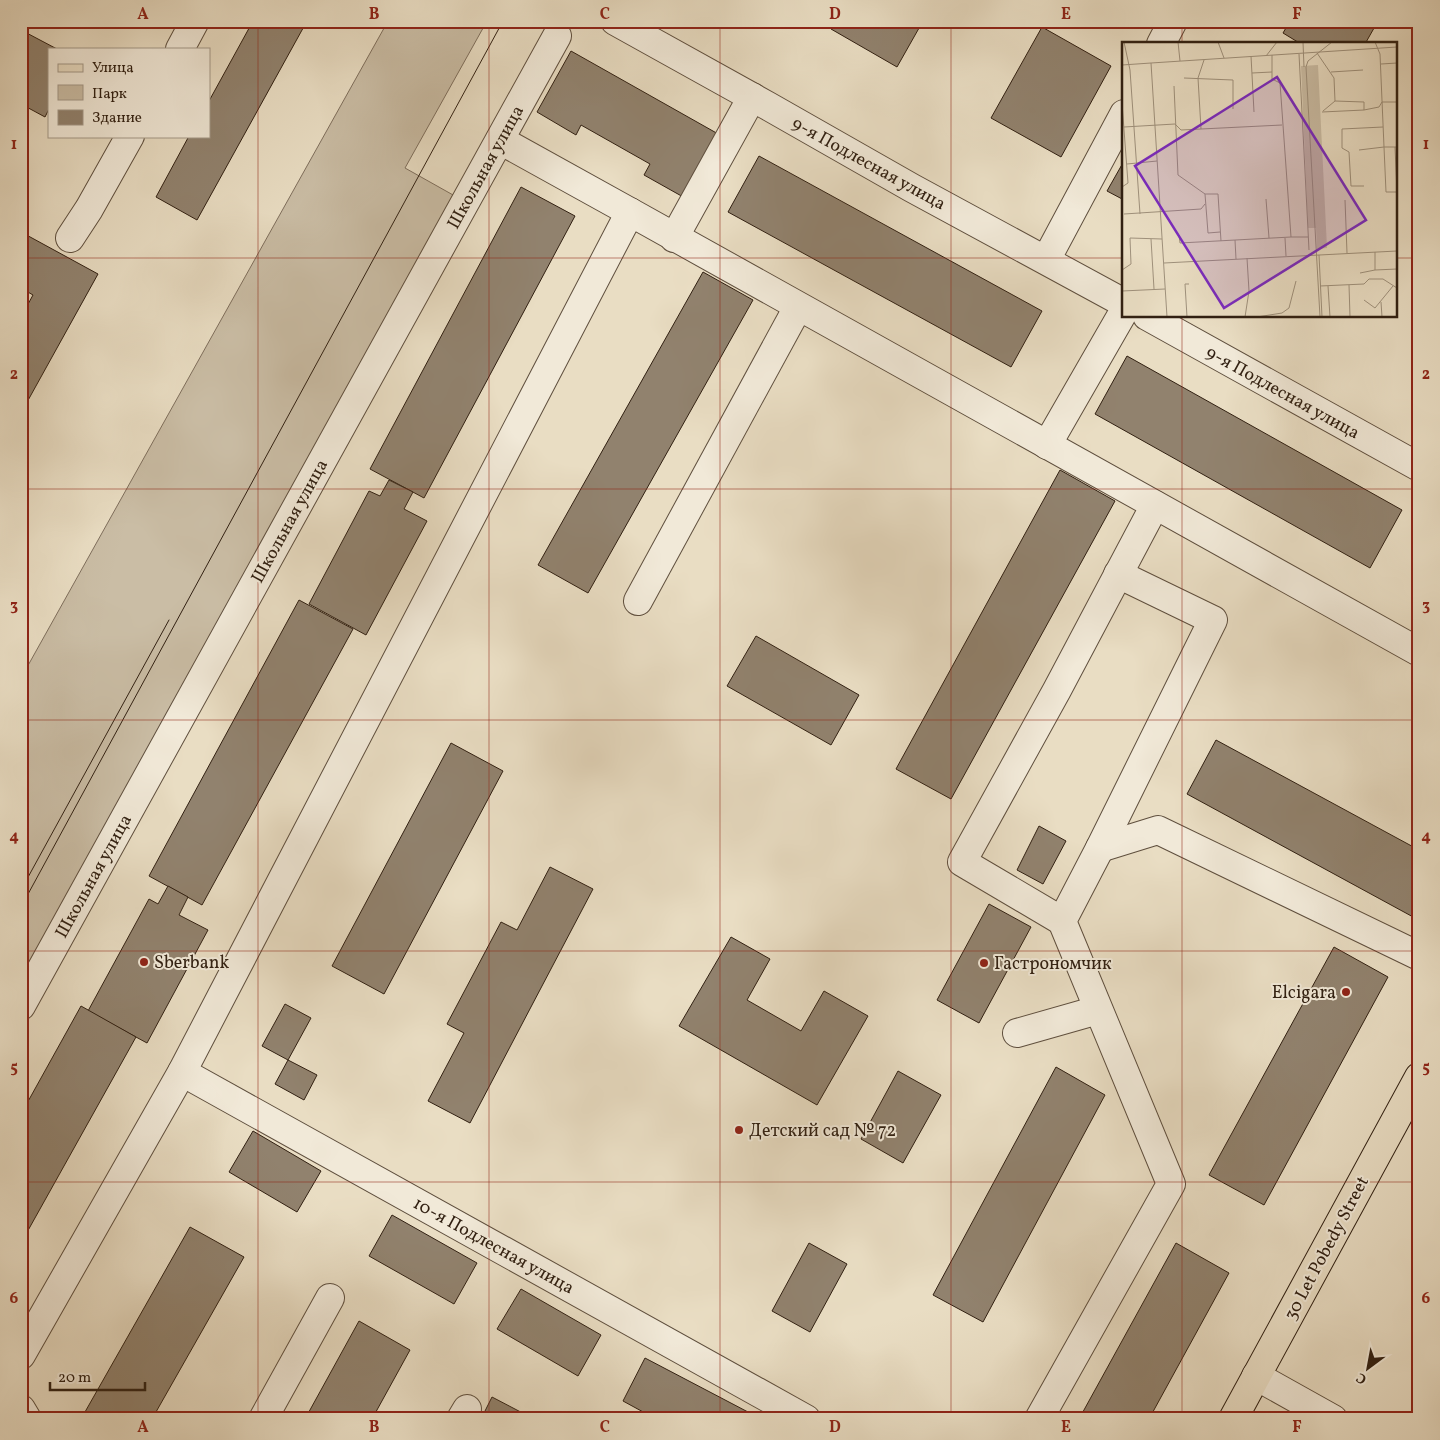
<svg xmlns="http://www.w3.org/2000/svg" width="1440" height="1440" viewBox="0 0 1440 1440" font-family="Vollkorn,serif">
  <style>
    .green { fill: #cabda5; stroke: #7e6e5c }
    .building { fill: #91826e; stroke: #312012 }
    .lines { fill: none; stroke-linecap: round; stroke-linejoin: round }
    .minor-casing { stroke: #5f4f3e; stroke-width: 30 }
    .major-casing { stroke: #312012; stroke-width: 30 }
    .minor { stroke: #f1e9d8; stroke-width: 28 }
    .major { stroke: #e9ddc3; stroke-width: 28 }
    .tram { stroke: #312012; stroke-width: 1 }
    .grid { fill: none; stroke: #8f2418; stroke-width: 1; stroke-opacity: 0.55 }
    .poi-dot { fill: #8f2418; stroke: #f1e9d8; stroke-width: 2 }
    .labels { text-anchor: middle; stroke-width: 4; stroke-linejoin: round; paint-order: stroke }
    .street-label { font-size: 18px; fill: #312012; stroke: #f1e9d8 }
    .poi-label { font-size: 18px; fill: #312012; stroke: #f1e9d8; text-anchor: start }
    .inset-road { fill: none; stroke: #9f917c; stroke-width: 1 }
    .view { fill: #7b2cbf; fill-opacity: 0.15; stroke: #7b2cbf; stroke-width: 2.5 }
    .inset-edge { fill: none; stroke: #312012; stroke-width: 2.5 }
    .neatline { fill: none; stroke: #8f2418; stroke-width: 2 }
    .grid-label { font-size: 16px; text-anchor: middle; font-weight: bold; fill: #8f2418 }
  </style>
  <rect width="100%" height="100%" fill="#e9ddc3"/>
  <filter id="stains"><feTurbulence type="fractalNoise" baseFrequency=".004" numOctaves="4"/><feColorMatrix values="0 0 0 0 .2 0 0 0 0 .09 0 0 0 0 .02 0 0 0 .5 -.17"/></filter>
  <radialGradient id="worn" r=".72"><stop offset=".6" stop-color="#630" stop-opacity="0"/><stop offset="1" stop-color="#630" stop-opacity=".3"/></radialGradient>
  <!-- green -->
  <polygon class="green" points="388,21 487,21 405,168 462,200 21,978 21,678"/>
  <!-- building -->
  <g class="building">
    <polygon points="253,21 307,21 197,220 156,197 189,136 209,136 209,101"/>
    <polygon points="835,21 923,21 897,67 831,29"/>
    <polygon points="1290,21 1378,21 1365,44 1301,44 1283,33"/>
    <polygon points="1042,27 1111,66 1061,157 991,118"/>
    <polygon points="21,30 57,49 49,49 49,109 45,117 21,104"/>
    <polygon points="571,51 720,135 685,198 644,175 650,164 581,125 576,135 537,112"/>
    <polygon points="759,156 1042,311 1011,367 728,212"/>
    <polygon points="1124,161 1124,200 1107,191"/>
    <polygon points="521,187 575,216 424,498 370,469"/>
    <polygon points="21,232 98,274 21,413 21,317 33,295 21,288"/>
    <polygon points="703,272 753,300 588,593 538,565"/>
    <polygon points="1127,356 1402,510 1370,568 1095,414"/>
    <polygon points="1060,470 1115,501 951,799 896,769"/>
    <polygon points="389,480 413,492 404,509 427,521 366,635 309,604 369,491 380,496"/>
    <polygon points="299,600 353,629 202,905 149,876"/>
    <polygon points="756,636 859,695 831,745 727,686"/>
    <polygon points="1216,740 1419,850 1419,912 1415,918 1187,794"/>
    <polygon points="451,743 503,771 384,994 332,966"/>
    <polygon points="1039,826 1066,841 1043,884 1017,870"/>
    <polygon points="550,867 593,889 470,1123 428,1101 464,1033 447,1024 501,922 517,930"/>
    <polygon points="168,886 188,897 179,915 208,930 147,1043 88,1011 149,899 158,904"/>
    <polygon points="989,904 1031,927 979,1023 937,1000"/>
    <polygon points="731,937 770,959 747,1000 801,1031 824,991 868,1016 817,1105 679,1026"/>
    <polygon points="1334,947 1388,977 1264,1205 1209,1175"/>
    <polygon points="285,1004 311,1018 288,1060 262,1046"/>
    <polygon points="81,1006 136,1037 21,1243 21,1114"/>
    <polygon points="288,1060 317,1075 304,1100 275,1084"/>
    <polygon points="1056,1067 1105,1095 983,1322 933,1295"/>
    <polygon points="898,1071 941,1095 903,1163 861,1139"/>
    <polygon points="253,1131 321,1171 297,1212 229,1172"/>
    <polygon points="392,1215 477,1263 454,1304 369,1256"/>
    <polygon points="190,1227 244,1257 152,1419 81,1419"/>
    <polygon points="809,1243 847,1264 810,1332 772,1311"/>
    <polygon points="1176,1243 1229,1273 1149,1419 1079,1419"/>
    <polygon points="521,1289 601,1335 578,1376 497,1329"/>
    <polygon points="359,1321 410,1350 372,1419 305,1419"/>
    <polygon points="645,1358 748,1412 744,1419 656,1419 623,1401"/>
    <polygon points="492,1397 534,1419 481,1419"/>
  </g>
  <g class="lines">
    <!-- minor casing -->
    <g class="minor-casing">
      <g id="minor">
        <polyline points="615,21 768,106 912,188 1124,303"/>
        <polyline points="1161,44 1173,21"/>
        <polyline points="180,49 195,21"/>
        <polyline points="500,140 630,212"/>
        <polyline points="70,238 89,209 130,136"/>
        <polyline points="674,238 752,97"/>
        <polyline points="1046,260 1124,114"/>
        <polyline points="1147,316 1419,467"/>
        <polyline points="1047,445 1124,311"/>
        <polyline points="638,601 798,307"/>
        <polyline points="1100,848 1158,830 1419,956"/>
        <polyline points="1062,921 962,862 1057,690 1155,505"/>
        <polyline points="21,1006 557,36"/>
        <polyline points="1017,1033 1098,1010"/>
        <polyline points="182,1072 806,1419"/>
        <polyline points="21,1355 182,1072 630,212 1419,652"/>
        <polyline points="1256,1376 1333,1419"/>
        <polyline points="21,1409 27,1419"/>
        <polyline points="263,1419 330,1298"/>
        <polyline points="461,1419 467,1409"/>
        <polyline points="1039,1419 1171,1184 1062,921 1100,848 1213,620 1118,574"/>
      </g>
    </g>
    <!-- major casing -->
    <g class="major-casing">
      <polyline id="major" points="1233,1419 1419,1077"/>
    </g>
    <!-- minor -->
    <use href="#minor" class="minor"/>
    <!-- major -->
    <use href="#major" class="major"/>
    <!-- tram -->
    <g class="tram">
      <polyline points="21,890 169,620"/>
      <polyline points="21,907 503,21"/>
    </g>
  </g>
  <!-- grid -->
  <path class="grid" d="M258,21V1419M489,21V1419M720,21V1419M951,21V1419M1182,21V44M21,258H1124M1396,258H1419M1182,316V1419M21,489H1419M21,720H1419M21,951H1419M21,1182H1419"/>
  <!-- markers -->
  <g class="poi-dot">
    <circle cx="144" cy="962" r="5"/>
    <circle cx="984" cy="963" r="5"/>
    <circle cx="1346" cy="992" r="5"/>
    <circle cx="739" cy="1130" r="5"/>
  </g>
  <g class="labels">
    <!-- street labels -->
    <g class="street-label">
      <text transform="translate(869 163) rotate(29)" y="6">9-я Подлесная улица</text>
      <text transform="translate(485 167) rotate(-61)" y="6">Школьная улица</text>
      <text transform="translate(1283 392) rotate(29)" y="6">9-я Подлесная улица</text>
      <text transform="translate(289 521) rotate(-61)" y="6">Школьная улица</text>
      <text transform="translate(93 876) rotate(-61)" y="6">Школьная улица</text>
      <text transform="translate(494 1245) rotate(29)" y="6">10-я Подлесная улица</text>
      <text transform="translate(1326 1248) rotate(-62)" y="6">30 Let Pobedy Street</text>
    </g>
    <!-- poi labels -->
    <g class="poi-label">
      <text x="154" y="968">Sberbank</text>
      <text x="994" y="969">Гастрономчик</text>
      <text x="1336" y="998" text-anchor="end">Elcigara</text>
      <text x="749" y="1136">Детский сад № 72</text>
    </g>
  </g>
  <!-- overview -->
  <g transform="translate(1122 42)">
    <rect width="275" height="275" fill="#e9ddc3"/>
    <path d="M196,23L205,206L195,207L194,186H186L179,24Z" fill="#cabda5"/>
    <path class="inset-road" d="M2,0L8,28L18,172M56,0L58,19M96,0L102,16M181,0L182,25M253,0L258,12L262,105H275M195,11L212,36L213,59L201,69M177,12L187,208M129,14L132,70M144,14L155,0M259,22L275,21M0,23L29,21M209,30L241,28M130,31L150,30M62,36L111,38V67M52,44L56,133L83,152L86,191L98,190M213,59L242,60V68M0,61L6,141L0,145M200,70L242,68L257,65L260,60H275M2,85L53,82L59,88L160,83M79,87L76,36L82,18M237,108L262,105L264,150H275L273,105M5,122L35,119M242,144H229L227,110L220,106V87L261,85M83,152H96L99,199M144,157L147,196M223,158L225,211M2,172L79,167L83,162M57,193L58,201L169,195L158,41L150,37V13M169,195H186M163,196L164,214M29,197L32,247M113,198L114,217M197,213L200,275M42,221L275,209M0,228L9,222L8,196L40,197M253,228L275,227M238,231L253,228V210M227,243L228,275M198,244L242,242L247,237H261L275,246M206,244L208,275M0,249L43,247M242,258L253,266L271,244M259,260L260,275M45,275L29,21L275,5M65,275L63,242H67M123,275L127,249L125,216M135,275L160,271L167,266L174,239M198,275L184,25L186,19L210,0"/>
    <path class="view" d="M155,35L244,178L102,266L13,124Z"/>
    <rect width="275" height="275" class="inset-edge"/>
  </g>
  <!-- margin -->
  <rect width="1440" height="1440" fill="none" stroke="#e9ddc3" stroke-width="55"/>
  <!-- legend -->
  <rect x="48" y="48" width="162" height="90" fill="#f1e9d8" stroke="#a49989"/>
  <rect x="58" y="64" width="25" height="8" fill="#e9ddc3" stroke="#a49989"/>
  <text x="92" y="72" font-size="15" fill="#312012">Улица</text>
  <rect x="58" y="85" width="25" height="15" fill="#cabda5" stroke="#a49989"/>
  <text x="92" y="98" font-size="15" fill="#312012">Парк</text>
  <rect x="58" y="110" width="25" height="15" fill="#91826e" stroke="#a49989"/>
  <text x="92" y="122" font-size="15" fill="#312012">Здание</text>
  <!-- north arrow -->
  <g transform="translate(1368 1368) rotate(212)" stroke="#f1e9d8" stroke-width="4" paint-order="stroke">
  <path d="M0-4L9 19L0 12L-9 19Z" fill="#312012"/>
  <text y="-8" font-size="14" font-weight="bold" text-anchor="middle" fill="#312012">С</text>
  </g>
  <!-- scale -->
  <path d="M50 1382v8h95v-8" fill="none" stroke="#312012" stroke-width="2.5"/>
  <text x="58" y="1382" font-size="15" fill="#312012" stroke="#f1e9d8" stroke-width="4" paint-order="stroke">20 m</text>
  <rect x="28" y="28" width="1384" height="1384" class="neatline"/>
  <g class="grid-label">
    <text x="143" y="19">A</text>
    <text x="374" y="19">B</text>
    <text x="605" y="19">C</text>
    <text x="835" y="19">D</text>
    <text x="1066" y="19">E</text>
    <text x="1297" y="19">F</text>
    <text x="14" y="149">1</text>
    <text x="1426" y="149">1</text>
    <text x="14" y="379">2</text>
    <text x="1426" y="379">2</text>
    <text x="14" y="610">3</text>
    <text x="1426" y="610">3</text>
    <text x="14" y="841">4</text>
    <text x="1426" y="841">4</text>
    <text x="14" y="1072">5</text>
    <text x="1426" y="1072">5</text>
    <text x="14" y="1303">6</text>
    <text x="1426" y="1303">6</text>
    <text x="143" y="1432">A</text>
    <text x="374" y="1432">B</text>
    <text x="605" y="1432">C</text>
    <text x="835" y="1432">D</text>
    <text x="1066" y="1432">E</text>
    <text x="1297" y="1432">F</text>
  </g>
  <rect width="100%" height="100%" filter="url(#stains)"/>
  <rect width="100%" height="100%" fill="url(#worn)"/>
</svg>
